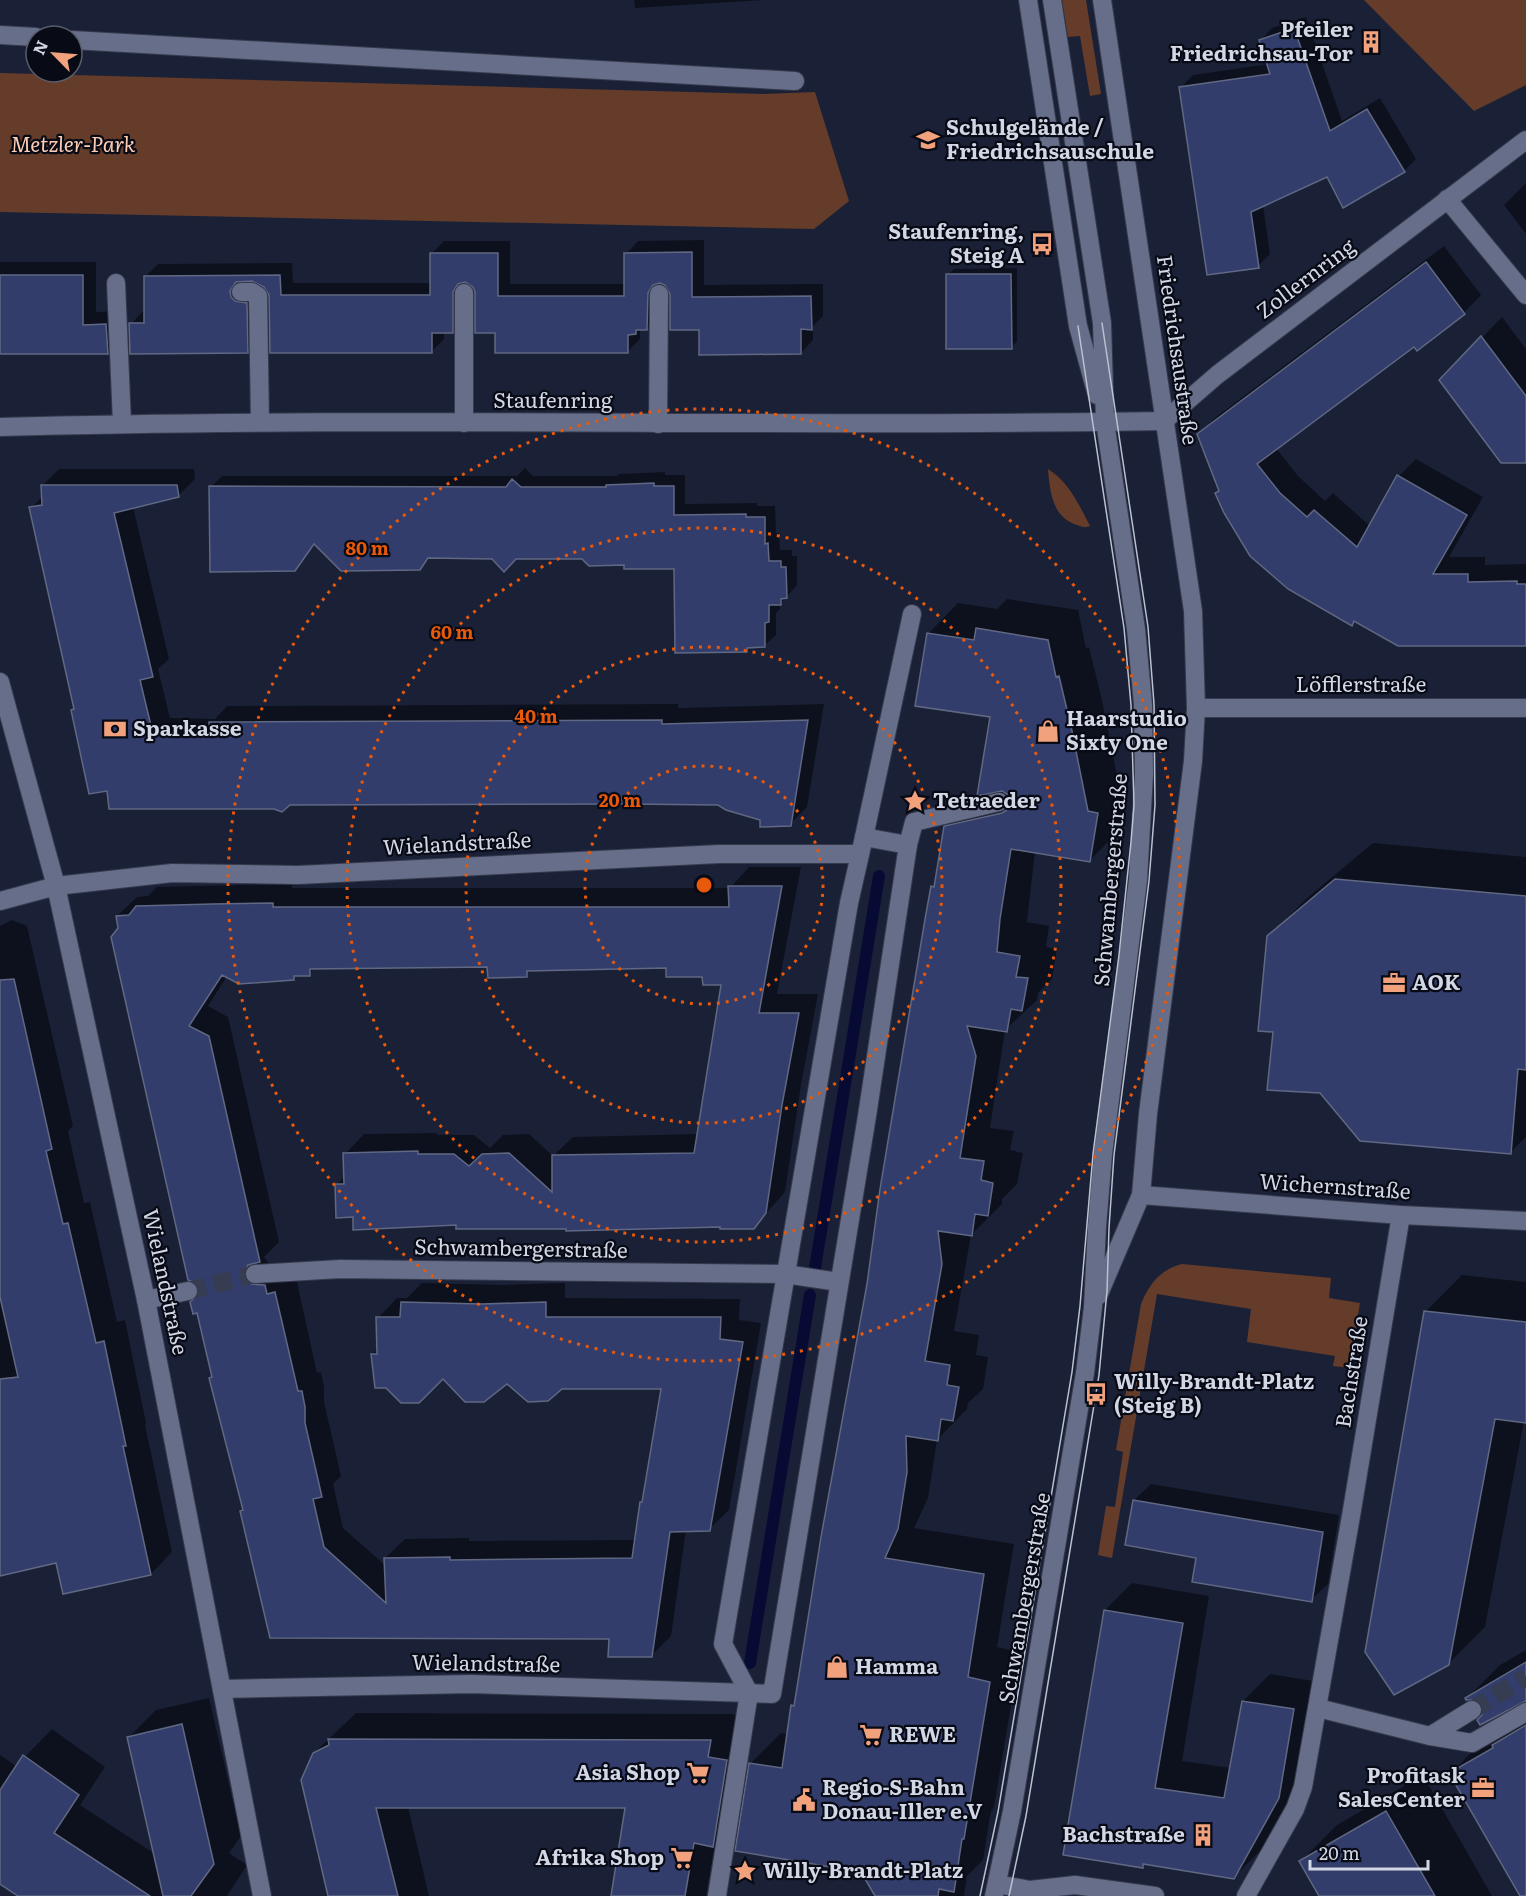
<svg xmlns="http://www.w3.org/2000/svg" width="1526" height="1896" viewBox="0 0 1526 1896" font-family="Literata,serif">
  <style>
    .green { fill: #653c29 }
    .shadow { fill: #0007 }
    .lines { fill: none; stroke-linecap: round; stroke-linejoin: round }
    .stream { stroke: #070b34; stroke-width: 12 }
    .building { fill: #323d6b; stroke: #606883; stroke-width: 1.5 }
    .minor-tunnel { stroke: #363c51; stroke-width: 18; stroke-dasharray: 18 9; stroke-linecap: butt }
    .minor-casing { stroke: #373a4d; stroke-width: 20 }
    .minor { stroke: #666e89; stroke-width: 18 }
    .tram { stroke: #bcc1d1; stroke-width: 1.5 }
    .ring { fill: none; stroke: #e8590c; stroke-width: 3; stroke-dasharray: 3 6 }
    .labels { text-anchor: middle; stroke-width: 4.5; stroke-linejoin: round; paint-order: stroke }
    .poi-label { font-size: 21px; font-weight: bold; fill: #d2d7e6; stroke: #080b15; text-anchor: start }
    .park-label { font-size: 21px; font-style: italic; fill: #feccb4; stroke: #080b15 }
    .street-label { font-size: 21px; fill: #d2d7e6; stroke: #080b15 }
    .centre { fill: #e8590c; stroke: #080b15; stroke-width: 3 }
    .ring-label { font-size: 18px; text-anchor: middle; font-weight: bold; fill: #e8590c; stroke: #080b15; stroke-width: 4.5; stroke-linejoin: round; paint-order: stroke }
  </style>
  <rect width="100%" height="100%" fill="#1a2137"/>
  <!-- green -->
  <g class="green">
    <polygon points="1062,0 1086,0 1101,94 1090,96 1080,36 1068,37"/>
    <polygon points="1364,0 1526,0 1526,85 1474,111"/>
    <polygon points="0,73 763,94 815,92 849,201 814,229 0,212"/>
    <path d="M1048,469C1069,482 1079,505 1090,526C1085,528 1082,527 1077,525C1052,517 1050,492 1048,469Z"/>
    <path d="M1182,1264L1331,1278L1329,1298L1360,1303L1349,1368L1333,1366L1335,1356L1247,1342L1251,1309L1157,1294L1112,1558L1098,1555L1106,1506L1115,1507L1123,1452L1116,1450L1141,1304C1149,1284 1161,1269 1182,1264Z"/>
  </g>
  <!-- shadow -->
  <g class="shadow">
    <polygon points="634,0 764,0 635,8"/>
    <polygon points="1306,17 1342,121 1380,98 1416,159 1404,171 1327,175 1263,205 1270,254 1258,266 1181,87 1193,75 1269,64 1261,40 1272,28"/>
    <polygon points="1526,183 1526,234 1504,205"/>
    <polygon points="704,240 704,285 823,284 823,316 813,326 813,340 801,353 701,328 672,293 666,283 660,281 659,316 647,328 640,328 640,339 627,352 496,331 471,282 465,281 465,319 452,331 444,331 444,339 431,352 306,353 270,290 258,281 242,279 247,289 260,339 247,352 131,324 143,311 146,311 146,276 158,264 292,263 293,283 432,283 432,253 444,241 510,241 510,284 626,284 626,254 638,241"/>
    <polygon points="1444,246 1481,295 1464,313 1415,345 1276,448 1298,476 1325,501 1333,493 1370,526 1399,476 1416,459 1483,497 1449,557 1485,557 1485,565 1526,564 1526,645 1356,620 1352,624 1220,490 1198,435 1216,417"/>
    <polygon points="0,262 96,262 96,312 120,311 121,339 107,352 0,352"/>
    <polygon points="1017,268 1017,341 1011,348 948,275 954,269"/>
    <polygon points="1502,317 1526,349 1526,462 1441,380"/>
    <polygon points="525,468 533,476 617,476 619,474 665,472 665,475 685,475 685,504 757,503 757,506 775,506 776,533 779,533 780,550 792,550 792,556 797,556 797,585 780,604 780,609 776,613 776,635 764,646 751,646 747,650 676,567 583,558 431,557 419,569 316,544 294,569 211,487 222,476 517,476"/>
    <polygon points="59,469 194,469 195,479 178,496 133,507 169,659 158,669 170,718 215,719 227,706 678,704 678,708 824,704 807,807 790,824 718,804 289,804 274,808 109,790 72,710 75,707 31,508 43,496 42,486"/>
    <polygon points="1007,599 1078,610 1086,648 1089,647 1102,700 1118,781 1128,783 1120,830 1089,861 1035,851 1027,922 1049,926 1046,947 1057,949 1052,979 1038,993 1037,1000 1005,1030 990,1128 1014,1131 1010,1150 1023,1153 1017,1184 1002,1199 1002,1204 971,1235 954,1331 979,1335 976,1355 988,1357 983,1389 968,1403 967,1409 937,1440 928,1498 914,1528 1014,1544 997,1647 1020,1652 994,1807 991,1811 983,1860 967,1876 964,1896 877,1896 861,1871 743,1815 715,1843 706,1896 613,1896 627,1807 408,1807 429,1896 330,1896 314,1753 356,1713 736,1714 733,1731 752,1734 747,1767 781,1733 788,1734 792,1706 796,1703 868,1284 933,887 936,884 946,827 979,796 992,716 928,634 958,603 997,609"/>
    <polygon points="1373,843 1526,857 1526,1137 1510,1153 1275,1030 1269,936 1306,899"/>
    <polygon points="749,867 801,867 777,994 818,994 801,1085 785,1192 753,1228 457,1224 354,1216 337,1185 345,1176 345,1154 364,1134 437,1133 437,1135 474,1135 490,1148 503,1135 529,1134 553,1156 573,1137 699,1134 723,984 704,976 667,967 532,969 526,975 489,966 316,967 309,974 297,974 293,979 227,976 208,1006 228,1017 279,1242 264,1257 270,1265 295,1273 317,1373 321,1372 324,1387 324,1402 341,1476 333,1484 343,1528 386,1566 385,1558 405,1539 469,1538 469,1541 636,1540 641,1502 644,1500 663,1387 507,1382 444,1377 372,1354 378,1349 378,1318 397,1298 407,1298 422,1283 502,1285 565,1283 565,1298 740,1299 739,1320 761,1323 729,1510 709,1529 686,1530 671,1636 651,1656 611,1637 271,1636 242,1511 244,1508 211,1378 213,1376 198,1296 201,1289 117,916 137,897 148,896 157,887 292,884 292,888 730,888"/>
    <polygon points="12,920 27,926 73,1126 68,1131 84,1203 90,1202 117,1322 125,1320 146,1423 145,1425 172,1552 151,1574 58,1562 0,1575 0,926"/>
    <polygon points="1462,1275 1526,1282 1526,1421 1524,1421 1485,1627 1448,1664 1425,1312"/>
    <polygon points="1151,1484 1339,1515 1328,1584 1311,1600 1198,1557 1134,1500"/>
    <polygon points="1132,1583 1209,1596 1182,1761 1231,1768 1243,1701 1270,1674 1320,1682 1305,1769 1261,1850 1234,1877 1146,1863 1142,1867 1105,1610"/>
    <polygon points="1526,1650 1526,1699 1484,1715 1483,1704 1477,1698 1467,1698 1500,1665"/>
    <polygon points="209,1698 241,1836 229,1853 247,1865 227,1896 23,1896 0,1882 0,1755 16,1766 52,1729 105,1767 80,1805 155,1854 128,1738 156,1710"/>
    <polygon points="1526,1712 1526,1896 1521,1896 1451,1773 1484,1740"/>
    <polygon points="1423,1775 1492,1896 1320,1896 1301,1861 1337,1825"/>
  </g>
  <g class="lines">
    <!-- stream -->
    <g class="stream">
      <polyline points="815,1268 879,876"/>
      <polyline points="750,1663 810,1295"/>
    </g>
  </g>
  <!-- building -->
  <g class="building">
    <polygon points="1294,28 1330,131 1367,109 1405,172 1343,208 1327,177 1251,212 1259,268 1207,275 1179,87 1270,74 1259,40"/>
    <polygon points="692,252 692,297 811,296 812,330 801,329 801,354 699,355 699,330 670,330 670,294 665,285 660,283 653,285 648,293 647,330 636,330 636,334 628,335 628,353 495,353 495,333 475,333 475,292 473,287 465,282 458,284 453,292 453,333 432,333 432,353 270,353 269,295 264,287 252,281 236,282 230,291 231,297 235,301 247,303 248,353 130,354 129,323 144,323 144,276 280,275 281,295 430,295 430,253 498,253 498,296 624,296 624,253"/>
    <polygon points="1426,262 1465,314 1417,351 1414,347 1257,464 1280,493 1307,517 1314,510 1357,547 1397,475 1467,515 1433,574 1468,574 1468,582 1517,581 1517,584 1526,584 1526,646 1398,646 1354,621 1352,626 1288,589 1250,556 1224,513 1215,493 1219,491 1197,434"/>
    <polygon points="946,274 1011,274 1012,349 946,349"/>
    <polygon points="0,275 83,275 83,325 106,324 108,354 0,354"/>
    <polygon points="1481,336 1526,396 1526,463 1501,463 1439,380"/>
    <polygon points="512,479 521,487 606,487 606,485 654,483 654,486 674,486 674,515 746,514 746,517 765,517 765,544 768,543 769,561 781,561 781,567 786,567 787,598 781,599 781,605 769,605 769,622 765,623 765,647 747,648 747,652 675,653 674,569 624,569 624,565 589,566 582,559 516,559 504,572 492,559 428,558 420,570 341,571 314,544 295,571 210,572 209,486 506,487"/>
    <polygon points="41,485 177,485 179,497 114,513 153,677 140,680 153,734 209,735 209,722 662,720 662,724 808,720 791,826 760,827 760,820 726,810 718,805 630,804 290,805 282,812 274,809 109,809 107,791 89,794 71,710 74,709 29,507 42,505"/>
    <polygon points="976,628 1048,640 1056,677 1059,676 1072,731 1088,811 1098,813 1090,862 1011,849 1000,919 997,952 1020,956 1016,977 1028,978 1022,1011 1011,1009 1007,1032 967,1026 976,1056 960,1158 984,1161 981,1180 993,1183 988,1216 975,1214 972,1236 938,1231 942,1264 925,1361 950,1365 947,1385 959,1387 953,1421 941,1419 938,1441 906,1436 907,1472 898,1529 885,1558 984,1574 968,1677 990,1682 964,1839 962,1839 954,1892 939,1889 938,1896 875,1896 861,1872 735,1851 749,1763 782,1768 791,1705 794,1706 821,1537 867,1284 880,1189 925,919 931,886 934,887 944,826 1002,813 1007,810 1010,805 1008,795 1002,791 977,796 990,717 915,706 927,633 974,640"/>
    <polygon points="1335,879 1526,896 1526,1070 1518,1069 1511,1154 1360,1141 1320,1093 1267,1090 1273,1032 1258,1031 1267,936"/>
    <polygon points="728,886 782,886 759,1013 799,1013 782,1105 766,1213 754,1229 720,1229 720,1227 566,1231 566,1229 456,1229 456,1225 353,1230 353,1217 336,1218 335,1184 344,1184 343,1153 418,1151 418,1154 454,1154 469,1166 482,1154 509,1153 552,1192 552,1155 694,1153 721,985 703,985 702,977 666,977 666,968 527,971 527,977 488,978 487,967 310,969 310,976 294,976 294,980 239,984 222,975 189,1026 209,1036 260,1262 248,1265 245,1270 244,1275 251,1284 265,1285 267,1294 275,1292 298,1391 302,1391 305,1407 305,1423 322,1497 313,1499 324,1547 386,1603 384,1558 450,1557 450,1560 632,1558 640,1502 642,1502 661,1389 562,1389 548,1401 528,1402 507,1384 484,1402 465,1402 443,1379 419,1403 401,1403 386,1388 375,1388 371,1354 377,1354 376,1317 400,1317 401,1302 482,1304 546,1302 546,1317 721,1317 720,1339 743,1342 710,1531 670,1532 652,1657 608,1657 609,1639 270,1638 240,1511 243,1510 209,1378 212,1377 197,1313 193,1314 190,1302 198,1295 199,1288 196,1283 188,1280 111,937 118,928 116,916 129,915 136,906 213,904 273,903 273,907 729,907"/>
    <polygon points="14,979 52,1149 46,1151 63,1224 68,1223 96,1343 104,1341 126,1446 123,1446 151,1575 63,1594 56,1563 0,1576 0,1379 18,1377 0,1297 0,980"/>
    <polygon points="1424,1311 1526,1322 1526,1423 1495,1419 1449,1665 1394,1695 1365,1652"/>
    <polygon points="1133,1500 1323,1532 1312,1602 1192,1582 1196,1558 1125,1545"/>
    <polygon points="1104,1610 1183,1623 1155,1788 1224,1798 1242,1701 1294,1709 1279,1798 1234,1879 1143,1864 1143,1868 1063,1855"/>
    <polygon points="1526,1662 1526,1701 1480,1725 1477,1720 1482,1715 1482,1705 1477,1700 1466,1700 1465,1698"/>
    <polygon points="182,1724 214,1864 191,1896 163,1896 127,1737"/>
    <polygon points="1526,1725 1526,1896 1520,1896 1449,1773 1493,1748 1492,1745"/>
    <polygon points="328,1739 711,1740 708,1757 727,1760 713,1847 694,1843 685,1896 611,1896 625,1808 376,1808 398,1896 328,1896 301,1780 313,1753 329,1745"/>
    <polygon points="23,1755 79,1795 54,1833 150,1896 18,1896 0,1884 0,1790"/>
    <polygon points="1386,1811 1435,1896 1319,1896 1299,1861"/>
  </g>
  <g class="lines">
    <!-- minor-tunnel -->
    <g class="minor-tunnel">
      <polyline points="188,1291 255,1274"/>
      <polyline points="1472,1710 1526,1677"/>
    </g>
    <!-- minor casing -->
    <g class="minor-casing">
      <g id="minor">
        <polyline points="1028,0 1078,326 1097,395"/>
        <polyline points="0,35 36,37"/>
        <polyline points="72,40 795,81"/>
        <polyline points="1447,199 1526,295"/>
        <polyline points="116,283 122,423"/>
        <polyline points="241,292 252,292 258,296 260,422"/>
        <polyline points="464,293 464,423"/>
        <polyline points="658,424 659,294"/>
        <path d="M0,427C388,416 776,428 1164,421L1217,375L1526,140"/>
        <polyline points="0,682 56,886 146,1300 262,1896"/>
        <polyline points="1196,708 1526,708"/>
        <polyline points="908,845 914,822 999,802"/>
        <polyline points="0,901 56,886 172,873 298,875 719,854 860,854"/>
        <polyline points="1141,1195 1401,1215 1526,1221"/>
        <polyline points="255,1274 340,1269 785,1274 839,1282"/>
        <polyline points="1098,1296 1141,1195 1148,1114 1193,761 1196,708 1193,611 1102,0"/>
        <polyline points="146,1300 188,1291"/>
        <polyline points="222,1689 471,1684 749,1693"/>
        <polyline points="749,1693 723,1644 849,903 864,837"/>
        <polyline points="1318,1708 1430,1736 1472,1743 1526,1712"/>
        <polyline points="1430,1736 1472,1710"/>
        <polyline points="997,1884 1030,1890 1075,1885 1155,1896"/>
        <polyline points="717,1896 749,1693 772,1694 867,1116 908,845 864,837 912,614"/>
        <polyline points="994,1896 1012,1811 1085,1373 1093,1307 1097,1227 1103,1154 1138,880 1144,774 1143,705 1136,629 1105,422 1102,323 1052,0"/>
        <polyline points="1246,1896 1295,1809 1303,1787 1351,1516 1401,1215"/>
      </g>
    </g>
    <!-- minor -->
    <use href="#minor" class="minor"/>
    <!-- tram -->
    <g class="tram">
      <polyline points="980,1896 998,1812 1072,1372 1080,1306 1093,1154 1119,955 1131,842 1134,805 1131,705 1124,628 1078,326"/>
      <polyline points="1009,1896 1026,1816 1099,1375 1107,1291 1109,1228 1114,1155 1149,881 1155,805 1154,704 1148,627 1102,323"/>
    </g>
  </g>
  <!-- distance rings -->
  <g class="ring">
    <circle cx="704" cy="885" r="119"/>
    <circle cx="704" cy="885" r="238"/>
    <circle cx="704" cy="885" r="357"/>
    <circle cx="704" cy="885" r="476"/>
  </g>
  <!-- icons -->
  <defs>
    <g id="building-bare" transform="scale(1.8)"><path d="M-4-6H4V6H1V3H-1V6H-4ZM-2.5-4.3h1.7v1.8h-1.7ZM.8-4.3h1.7v1.8H.8ZM-2.5-1h1.7V.8h-1.7ZM.8-1h1.7V.8H.8Z" fill="#f1a17b" stroke="#080b15" stroke-width="2.5" paint-order="stroke"/></g>
    <g id="school-bare" transform="scale(1.8)"><path d="M0-5L7-2L0 1L-7-2ZM-4 1L0 2.5L4 1V4Q0 6-4 4Z" fill="#f1a17b" stroke="#080b15" stroke-width="2.5" paint-order="stroke"/></g>
    <g id="bus-bare" transform="scale(1.8)"><path d="M-5-6H5V4H4V6H2V4H-2V6H-4V4H-5ZM-3.5-4V0h7V-4ZM-3.5 1.2v1.5H-2V1.2ZM2 1.2v1.5H3.5V1.2Z" fill="#f1a17b" stroke="#080b15" stroke-width="2.5" paint-order="stroke"/></g>
    <g id="bank-bare" transform="scale(1.8)"><path d="M-6-4H6V4H-6ZM0-2.3a2.3 2.3 0 1 0 0 4.6a2.3 2.3 0 1 0 0-4.6Z" fill="#f1a17b" stroke="#080b15" stroke-width="2.5" paint-order="stroke"/></g>
    <g id="shop-bare" transform="scale(1.8)"><path d="M-5-2.5h2.3a2.7 3.5 0 0 1 5.4 0H5L5.5 6h-11ZM-1.5-2.5h3a1.5 2.3 0 0 0-3 0Z" fill="#f1a17b" stroke="#080b15" stroke-width="2.5" paint-order="stroke"/></g>
    <g id="sight-bare" transform="scale(1.8)"><path d="M0-6L1.8-2.2L6-1.7L2.9 1.2L3.7 5.4L0 3.3L-3.7 5.4L-2.9 1.2L-6-1.7L-1.8-2.2Z" fill="#f1a17b" stroke="#080b15" stroke-width="2.5" paint-order="stroke"/></g>
    <g id="office-bare" transform="scale(1.8)"><path d="M-6-3h4V-5.5h4V-3h4V5H-6ZM-1-4.5V-3h2v-1.5ZM-6 0V1H6V0Z" fill="#f1a17b" stroke="#080b15" stroke-width="2.5" paint-order="stroke"/></g>
    <g id="supermarket-bare" transform="scale(1.8)"><path d="M-6-5.5h2.5l.6 2H6L4.5 2H-2.5L-4.4-4H-6ZM-1.5 3.2a1.3 1.3 0 1 0 .1 0ZM3 3.2a1.3 1.3 0 1 0 .1 0Z" fill="#f1a17b" stroke="#080b15" stroke-width="2.5" paint-order="stroke"/></g>
    <g id="civic-bare" transform="scale(1.8)"><path d="M-.6-6.5H3V-4.5H.6V-3L4-1V1h2V6H-6V1h2V-1L-.6-3ZM-1.2 2.5V6h2.4V2.5Z" fill="#f1a17b" stroke="#080b15" stroke-width="2.5" paint-order="stroke"/></g>
  </defs>
  <g fill-rule="evenodd">
    <use href="#building-bare" x="1371" y="42"/>
    <use href="#school-bare" x="928" y="140"/>
    <use href="#bus-bare" x="1042" y="244"/>
    <use href="#bank-bare" x="115" y="729"/>
    <use href="#shop-bare" x="1048" y="731"/>
    <use href="#sight-bare" x="915" y="801"/>
    <use href="#office-bare" x="1394" y="983"/>
    <use href="#bus-bare" x="1096" y="1394"/>
    <use href="#shop-bare" x="837" y="1667"/>
    <use href="#supermarket-bare" x="871" y="1735"/>
    <use href="#supermarket-bare" x="698" y="1773"/>
    <use href="#office-bare" x="1483" y="1788"/>
    <use href="#civic-bare" x="804" y="1800"/>
    <use href="#building-bare" x="1203" y="1835"/>
    <use href="#supermarket-bare" x="682" y="1858"/>
    <use href="#sight-bare" x="745" y="1871"/>
  </g>
  <g class="labels">
    <!-- poi labels -->
    <g class="poi-label">
      <text x="1353" y="37" text-anchor="end">Pfeiler<tspan x="1353" dy="24">Friedrichsau-Tor</tspan></text>
      <text x="946" y="135">Schulgelände /<tspan x="946" dy="24">Friedrichsauschule</tspan></text>
      <text x="1024" y="239" text-anchor="end">Staufenring,<tspan x="1024" dy="24">Steig A</tspan></text>
      <text x="1066" y="726">Haarstudio<tspan x="1066" dy="24">Sixty One</tspan></text>
      <text x="133" y="736">Sparkasse</text>
      <text x="933" y="808">Tetraeder</text>
      <text x="1412" y="990">AOK</text>
      <text x="1114" y="1389">Willy-Brandt-Platz<tspan x="1114" dy="24">(Steig B)</tspan></text>
      <text x="855" y="1674">Hamma</text>
      <text x="889" y="1742">REWE</text>
      <text x="680" y="1780" text-anchor="end">Asia Shop</text>
      <text x="1465" y="1783" text-anchor="end">Profitask<tspan x="1465" dy="24">SalesCenter</tspan></text>
      <text x="822" y="1795">Regio-S-Bahn<tspan x="822" dy="24">Donau-Iller e.V</tspan></text>
      <text x="1185" y="1842" text-anchor="end">Bachstraße</text>
      <text x="664" y="1865" text-anchor="end">Afrika Shop</text>
      <text x="763" y="1878">Willy-Brandt-Platz</text>
    </g>
    <!-- park labels -->
    <g class="park-label">
      <text x="73" y="152">Metzler-Park</text>
    </g>
    <!-- street labels -->
    <g class="street-label">
      <text transform="translate(1306 279) rotate(-37)" y="7">Zollernring</text>
      <text transform="translate(1177 350) rotate(82)" y="7">Friedrichsaustraße</text>
      <text x="553" y="408">Staufenring</text>
      <text x="1361" y="692">Löfflerstraße</text>
      <text transform="translate(457 844) rotate(-3)" y="7">Wielandstraße</text>
      <text transform="translate(1111 880) rotate(-85)" y="7">Schwambergerstraße</text>
      <text transform="translate(1335 1187) rotate(4)" y="7">Wichernstraße</text>
      <text transform="translate(521 1249) rotate(1)" y="7">Schwambergerstraße</text>
      <text transform="translate(165 1282) rotate(78)" y="7">Wielandstraße</text>
      <text transform="translate(1352 1372) rotate(-81)" y="7">Bachstraße</text>
      <text transform="translate(1025 1598) rotate(-80)" y="7">Schwambergerstraße</text>
      <text transform="translate(486 1664) rotate(1)" y="7">Wielandstraße</text>
    </g>
  </g>
  <circle cx="704" cy="885" r="9" class="centre"/>
  <g class="ring-label">
    <text x="367" y="555">80 m</text>
    <text x="452" y="639">60 m</text>
    <text x="536" y="723">40 m</text>
    <text x="620" y="807">20 m</text>
  </g>
  <!-- north arrow -->
  <g transform="translate(54 54) rotate(295)"><circle r="28" fill="#080b15" stroke="#595d69" stroke-width="1.5"/>
  <path d="M0-4.5L10 22L0 15L-10 22Z" fill="#f1a17b"/>
  <text y="-9" font-size="16" font-weight="bold" text-anchor="middle" fill="#d2d7e6">N</text>
  </g>
  <!-- scale -->
  <path d="M1310 1860v9h118v-9" fill="none" stroke="#d2d7e6" stroke-width="3"/>
  <text x="1319" y="1860" font-size="18" fill="#d2d7e6" stroke="#080b15" stroke-width="4.5" paint-order="stroke">20 m</text>
</svg>
